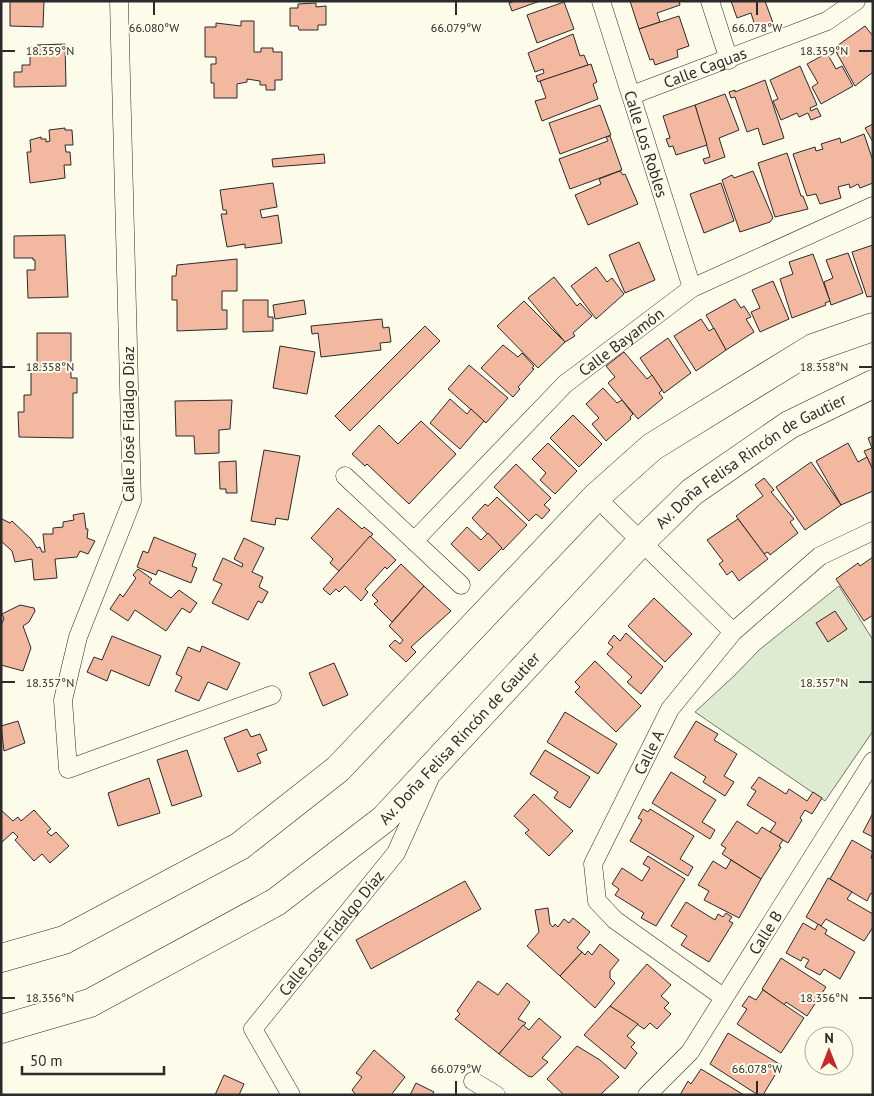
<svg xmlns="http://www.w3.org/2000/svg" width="874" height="1096" viewBox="0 0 874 1096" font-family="'PT Sans',sans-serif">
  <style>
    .green { fill: #deebd1; stroke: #74746e }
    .building { fill: #f2b8a0; stroke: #2b2b2b }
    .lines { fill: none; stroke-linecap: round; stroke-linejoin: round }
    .street-casing { stroke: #2b2b2b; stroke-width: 19 }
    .primary-casing { stroke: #2b2b2b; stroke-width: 29 }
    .street { stroke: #fdfbea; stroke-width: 18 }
    .primary { stroke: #fdfbea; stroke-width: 28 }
    .ticks { fill: none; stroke: #2b2b2b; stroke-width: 2 }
    .labels { text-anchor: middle; stroke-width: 4; stroke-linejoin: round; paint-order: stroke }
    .street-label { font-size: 16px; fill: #2b2b2b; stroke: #fdfbea }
    .ticks-label { font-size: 12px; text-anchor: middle; fill: #2b2b2b; stroke: #fdfbea; stroke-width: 4; stroke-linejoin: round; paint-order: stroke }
  </style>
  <rect width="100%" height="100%" fill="#fdfbea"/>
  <!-- green -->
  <polygon class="green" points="839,586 873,640 873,731 825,801 695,712 735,675 759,650"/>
  <!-- building -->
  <g class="building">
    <polygon points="10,1 44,1 43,27 10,26"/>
    <polygon points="515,1 540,1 512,11 509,3"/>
    <polygon points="630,1 679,1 680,5 657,13 660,22 639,29"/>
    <polygon points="731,1 765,1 773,23 756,29 751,13 737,18"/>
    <polygon points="564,2 574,29 537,43 527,15"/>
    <polygon points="316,3 316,7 326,6 326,25 318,25 318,30 299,30 298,26 290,26 290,8 298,8 298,4"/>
    <polygon points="679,16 689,46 677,50 678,57 655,65 653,59 650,60 639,29"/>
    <polygon points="241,21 254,21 254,52 261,52 261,48 273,48 273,52 282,52 282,80 275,80 275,90 266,90 266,85 260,85 260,81 247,79 247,82 237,84 237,98 214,98 214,83 211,83 211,64 216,64 216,57 205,57 205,27 216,27 216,23 241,26"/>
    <polygon points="865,26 873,36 873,72 855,86 834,48"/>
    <polygon points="573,34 580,56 584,55 588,65 538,82 536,76 544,73 543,69 535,72 528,53"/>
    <polygon points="65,44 66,86 14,87 14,72 22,72 22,65 30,65 30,47 37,47 37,45"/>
    <polygon points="827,53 836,69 842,66 853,86 821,104 812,87 818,83 807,64"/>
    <polygon points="591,64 597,82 593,84 598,99 542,121 535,101 546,98 540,81"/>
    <polygon points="800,66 817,105 810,108 811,111 817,108 821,116 811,120 808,113 799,117 797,113 781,120 773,101 778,99 770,80"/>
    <polygon points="765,80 784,138 763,145 758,128 747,132 735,97 731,98 729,92 735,90 735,92"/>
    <polygon points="725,94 739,130 719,138 725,157 705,164 703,159 710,157 695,105"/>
    <polygon points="600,105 611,135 560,154 549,123"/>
    <polygon points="695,105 707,145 676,155 673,146 669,147 666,139 670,138 663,116"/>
    <polygon points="873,124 873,142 865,128"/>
    <polygon points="65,128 65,130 72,130 73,145 65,145 66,152 70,152 71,165 64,165 65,178 30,183 27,152 31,152 30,140 41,137 41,139 46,139 46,142 50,141 49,130"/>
    <polygon points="864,134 873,161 873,183 860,188 858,184 850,188 849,184 838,187 841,198 820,204 816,194 807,196 793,154 815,147 816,151 823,149 821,144 840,138 841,143"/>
    <polygon points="610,136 622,170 570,189 559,159 608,141 606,137"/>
    <polygon points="787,153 801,196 803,196 808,209 775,217 758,163"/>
    <polygon points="324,154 325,163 273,167 272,159"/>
    <polygon points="620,171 623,175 625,174 638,204 588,225 575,195 601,184 599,179"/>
    <polygon points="753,171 773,218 770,222 740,232 722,180 732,175 734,178"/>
    <polygon points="273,183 277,207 260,210 262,218 278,215 282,243 245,248 245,244 227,247 221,214 227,214 226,210 223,210 220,190"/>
    <polygon points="721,183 734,221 704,233 690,194"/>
    <polygon points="65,235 68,297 28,298 27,270 35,270 35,260 33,260 33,258 14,258 14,236"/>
    <polygon points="639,242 655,280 625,293 609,255"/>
    <polygon points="873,245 873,296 867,297 852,252"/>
    <polygon points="848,253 863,293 831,305 824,282 833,278 826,260"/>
    <polygon points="813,254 830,301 825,303 826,305 792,318 780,279 793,274 789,262"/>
    <polygon points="237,259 237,291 222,291 222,310 227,310 227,329 177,331 177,300 172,300 172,276 176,276 177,265"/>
    <polygon points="596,267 607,282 612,278 624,294 596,319 571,286"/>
    <polygon points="554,277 577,306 580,303 592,316 573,333 575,336 565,342 528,298"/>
    <polygon points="773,281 789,319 760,332 751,312 760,308 752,290"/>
    <polygon points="735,299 741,308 744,306 751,317 746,319 754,332 726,350 706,315"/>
    <polygon points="243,300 268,300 268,317 273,317 273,331 243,332"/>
    <polygon points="304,300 306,314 275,319 273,305"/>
    <polygon points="524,301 565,342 538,368 497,326"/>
    <polygon points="382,319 383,328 389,327 391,342 380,343 381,350 321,357 318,333 312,334 311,326"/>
    <polygon points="701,319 709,331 714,328 726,350 696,371 674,336"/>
    <polygon points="425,326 440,341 350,431 335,416"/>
    <polygon points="37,333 71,333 71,378 77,378 77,393 73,393 73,438 19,437 18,412 24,412 24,395 31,395 31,370 37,370"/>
    <polygon points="668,338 691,373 664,393 640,358"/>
    <polygon points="503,345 518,357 522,353 534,366 532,368 534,369 518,387 520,389 513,397 481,368"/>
    <polygon points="280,346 315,352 307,394 273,388"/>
    <polygon points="624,352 647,379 652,375 662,390 659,393 663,398 638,419 608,383 615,377 606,366"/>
    <polygon points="469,365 508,398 486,423 448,389"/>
    <polygon points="603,388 617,403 622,400 633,414 630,417 631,419 606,441 592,424 599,418 586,404"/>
    <polygon points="450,399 467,414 471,409 484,421 460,449 430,423"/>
    <polygon points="232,400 230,429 219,430 219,453 195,454 194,436 176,436 175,401"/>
    <polygon points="573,415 602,444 579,467 550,438"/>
    <polygon points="421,421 456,454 409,504 367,464 365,466 352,454 379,425 398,444"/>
    <polygon points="873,436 873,470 864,451 872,448 868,438"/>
    <polygon points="548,443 577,471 555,494 540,480 546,473 532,459"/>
    <polygon points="848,443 858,462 867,457 873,470 873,491 841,505 816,461"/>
    <polygon points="264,450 300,456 288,520 276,518 275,525 251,521"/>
    <polygon points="236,461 237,493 226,493 226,489 220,489 219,462"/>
    <polygon points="811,462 841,505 805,530 776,487"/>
    <polygon points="516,464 551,498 544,505 550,510 542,519 536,514 529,521 494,487"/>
    <polygon points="764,478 774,490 771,492 794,519 790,522 798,533 770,555 768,552 764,554 736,516 763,496 755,485"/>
    <polygon points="497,497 527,525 503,550 472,518 485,504 488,506"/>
    <polygon points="338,508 362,529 364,527 373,534 339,571 330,563 333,559 311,538"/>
    <polygon points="84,513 86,529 88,529 87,538 95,541 88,554 80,551 77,557 55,559 57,578 34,580 32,559 15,562 12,551 1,541 1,521 2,519 10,523 12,521 31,539 37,548 40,547 42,552 45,552 43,534 53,534 53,528 63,527 63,522 74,520 73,515"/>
    <polygon points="738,519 768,559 739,581 732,571 727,575 719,564 723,561 707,540"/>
    <polygon points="467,527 481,540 488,533 502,548 479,571 451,544"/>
    <polygon points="370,536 396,560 387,569 385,567 365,589 368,592 361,601 345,586 339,592 336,589 330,595 323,589"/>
    <polygon points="154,537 196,554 192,566 197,568 191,583 158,570 156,575 137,567 143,551 148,553"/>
    <polygon points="244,538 264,548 252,572 263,577 259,587 268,592 262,603 258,601 248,620 212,603 222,584 213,580 223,558 242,567 243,564 234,559"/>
    <polygon points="873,557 873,615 864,621 836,579 858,563 860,566"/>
    <polygon points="401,564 424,586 392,622 374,604 378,601 372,595"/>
    <polygon points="138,569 152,579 149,583 171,598 179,590 197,603 190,613 182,608 166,631 135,610 128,621 110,609 120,594 123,597 136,578 133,575"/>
    <polygon points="424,586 451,611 411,647 416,652 406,662 389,646 395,640 400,644 403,640 389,626"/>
    <polygon points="654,598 692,634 665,662 628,626"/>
    <polygon points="20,605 34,608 35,611 29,622 23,626 31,648 23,671 1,665 1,625 4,619 2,614"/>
    <polygon points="835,611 847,629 828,642 816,623"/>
    <polygon points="626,633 663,667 641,694 627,682 632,677 607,654 613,647 608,643 614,635 620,641"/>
    <polygon points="112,636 161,656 149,686 111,670 107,681 87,672 94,657 102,660"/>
    <polygon points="202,646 240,663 227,690 208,682 199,701 175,691 182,677 176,674 188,647 200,652"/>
    <polygon points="595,661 641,706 616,732 575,692 580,687 575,682"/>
    <polygon points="334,663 348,695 323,706 309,673"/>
    <polygon points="565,712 617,744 598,774 547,742"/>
    <polygon points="18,721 25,743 4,751 1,726"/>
    <polygon points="696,721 718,734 714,740 737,754 724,776 734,782 725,796 703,782 706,777 674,757"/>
    <polygon points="247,729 251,737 260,734 267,750 257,754 261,763 238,772 224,738"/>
    <polygon points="187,750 202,796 172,806 157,760"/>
    <polygon points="545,750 590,777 570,808 554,798 558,792 530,774"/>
    <polygon points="671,772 716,800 702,822 715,830 710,839 652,803"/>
    <polygon points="759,777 786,794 789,789 807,801 813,792 822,798 812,814 805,810 800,818 802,820 788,843 770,832 776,823 747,805 756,791 751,788"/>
    <polygon points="149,778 160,813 118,826 108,793"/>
    <polygon points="534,794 573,831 549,856 525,833 529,830 514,816"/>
    <polygon points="643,809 648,812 650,809 694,836 680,859 693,867 688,876 630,841 642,820 638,818"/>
    <polygon points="1,810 13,821 18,817 21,821 34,810 51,829 47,832 51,836 56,832 69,846 50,863 42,854 34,861 15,840 18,837 13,832 1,843"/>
    <polygon points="873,813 873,837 863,832"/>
    <polygon points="737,821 757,834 762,827 783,840 779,846 781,847 761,879 722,854 726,848 721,845"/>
    <polygon points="852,840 873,852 871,858 873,859 873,894 871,893 867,901 830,879"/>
    <polygon points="648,856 685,879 656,926 641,918 644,913 615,895 619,889 612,884 622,868 642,881 650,868 643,864"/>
    <polygon points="731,860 761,879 739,918 704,900 709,891 698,885 713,861 726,869"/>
    <polygon points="828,878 852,892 847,899 873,914 873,927 864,941 826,919 821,926 806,917"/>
    <polygon points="465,881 481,909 371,969 356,940"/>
    <polygon points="686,902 715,920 718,914 723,917 726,913 732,917 729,921 733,923 709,962 681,945 687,936 671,926"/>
    <polygon points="548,908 550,924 553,927 555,924 558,927 564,919 569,923 573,918 590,932 577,948 582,952 560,976 527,946 539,932 535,910"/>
    <polygon points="803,923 815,930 818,924 827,930 825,934 855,952 840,979 824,969 820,975 805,967 809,960 803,957 801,961 786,953"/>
    <polygon points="600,944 619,960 610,971 610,978 615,983 595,1008 560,976 582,952 585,955 588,951 592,955"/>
    <polygon points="781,958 826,987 807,1016 786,1002 784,1005 762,989"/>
    <polygon points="647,964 671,985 661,996 669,1003 664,1008 671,1014 657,1029 650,1023 644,1029 610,1006"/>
    <polygon points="478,981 498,995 507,983 530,1002 518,1019 526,1023 499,1054 455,1019 460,1014 457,1011"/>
    <polygon points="763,990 804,1018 781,1053 737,1024 747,1009 742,1006 749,996 756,1000"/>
    <polygon points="610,1006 638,1024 627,1036 635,1043 631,1047 637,1053 625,1069 584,1035"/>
    <polygon points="539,1018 561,1037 542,1058 548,1062 532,1077 528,1076 499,1054 523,1025 529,1030"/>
    <polygon points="728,1033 781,1065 763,1095 758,1095 710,1064"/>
    <polygon points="577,1046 600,1060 619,1077 600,1095 564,1095 547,1079"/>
    <polygon points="374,1050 405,1077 391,1095 356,1095 352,1090 362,1077 356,1073"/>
    <polygon points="701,1069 744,1095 680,1095 688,1081 691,1084"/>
    <polygon points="224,1075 244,1084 239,1095 215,1095"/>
    <polygon points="416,1083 434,1092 432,1095 410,1095"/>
  </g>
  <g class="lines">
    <!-- street casing -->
    <g class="street-casing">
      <g id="street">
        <polyline points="119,1 132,501 78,637 63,700 68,769 272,695"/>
        <path id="s1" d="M601,1L692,288"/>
        <polyline points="710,1 729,60"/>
        <path id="s2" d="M632,95L827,21L856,1"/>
        <polyline points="345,476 461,585"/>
        <polyline points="596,497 733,632"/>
        <path id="s3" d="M414,541L565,384L692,288L873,206"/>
        <path id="s4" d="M723,997L615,920L597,901L593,864L670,709L733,632L820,556L873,531"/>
        <polyline points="473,1081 496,1095"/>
        <path id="s5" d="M291,1095L253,1029L396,853L429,780"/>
        <path id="s6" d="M647,1095L690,1052L873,761"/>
      </g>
    </g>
    <!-- primary casing -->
    <g class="primary-casing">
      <g id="primary">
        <polyline points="1,958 64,940 240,846 338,769 596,497 652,447 813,348 873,327"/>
        <path id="s7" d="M1,1029L90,1003L276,902L384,819L641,542L692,492L789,425L873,384"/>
      </g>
    </g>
    <!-- street -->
    <use href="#street" class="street"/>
    <!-- primary -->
    <use href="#primary" class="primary"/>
  </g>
  <!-- ticks -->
  <path class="ticks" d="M154,2V15M456,2V15M757,2V15M2,51H15M859,51H872M2,367H15M859,367H872M2,682H15M859,682H872M2,998H15M859,998H872M456,1081V1094M757,1081V1094"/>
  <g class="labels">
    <!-- street labels -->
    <g class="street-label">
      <text dy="6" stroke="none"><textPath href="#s2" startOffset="78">Calle Caguas</textPath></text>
      <text dy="6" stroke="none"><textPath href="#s1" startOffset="150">Calle Los Robles</textPath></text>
      <text dy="6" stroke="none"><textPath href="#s3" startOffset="288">Calle Bayamón</textPath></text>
      <text transform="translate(128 424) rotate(-90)" y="6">Calle José Fidalgo Díaz</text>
      <text dy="6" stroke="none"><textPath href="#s7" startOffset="956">Av. Doña Felisa Rincón de Gautier</textPath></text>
      <text dy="6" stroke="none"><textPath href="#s7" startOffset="551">Av. Doña Felisa Rincón de Gautier</textPath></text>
      <text dy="6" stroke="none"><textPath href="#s4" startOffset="321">Calle A</textPath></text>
      <text dy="6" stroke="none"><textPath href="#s6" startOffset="202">Calle B</textPath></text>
      <text dy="6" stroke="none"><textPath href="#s5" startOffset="200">Calle José Fidalgo Díaz</textPath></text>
    </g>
  </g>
  <g class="ticks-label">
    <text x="154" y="32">66.080°W</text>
    <text x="456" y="32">66.079°W</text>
    <text x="757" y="32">66.078°W</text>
    <text x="50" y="55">18.359°N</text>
    <text x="824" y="55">18.359°N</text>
    <text x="50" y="371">18.358°N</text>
    <text x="824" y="371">18.358°N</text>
    <text x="50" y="687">18.357°N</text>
    <text x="824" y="687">18.357°N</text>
    <text x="50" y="1002">18.356°N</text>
    <text x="824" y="1002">18.356°N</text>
    <text x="456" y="1073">66.079°W</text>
    <text x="757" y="1073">66.078°W</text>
  </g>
  <!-- border -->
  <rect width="874" height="1096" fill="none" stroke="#2b2b2b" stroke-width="5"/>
  <!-- north arrow -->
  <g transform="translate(829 1051)"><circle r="24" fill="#fdfbea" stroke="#a9a89e"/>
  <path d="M0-4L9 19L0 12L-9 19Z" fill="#c62828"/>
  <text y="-8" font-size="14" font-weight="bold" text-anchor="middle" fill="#2b2b2b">N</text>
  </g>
  <!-- scale -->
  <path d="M22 1066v8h142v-8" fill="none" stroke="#2b2b2b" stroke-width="2.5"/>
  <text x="30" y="1066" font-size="15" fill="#2b2b2b" stroke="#fdfbea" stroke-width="4" paint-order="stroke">50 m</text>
</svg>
